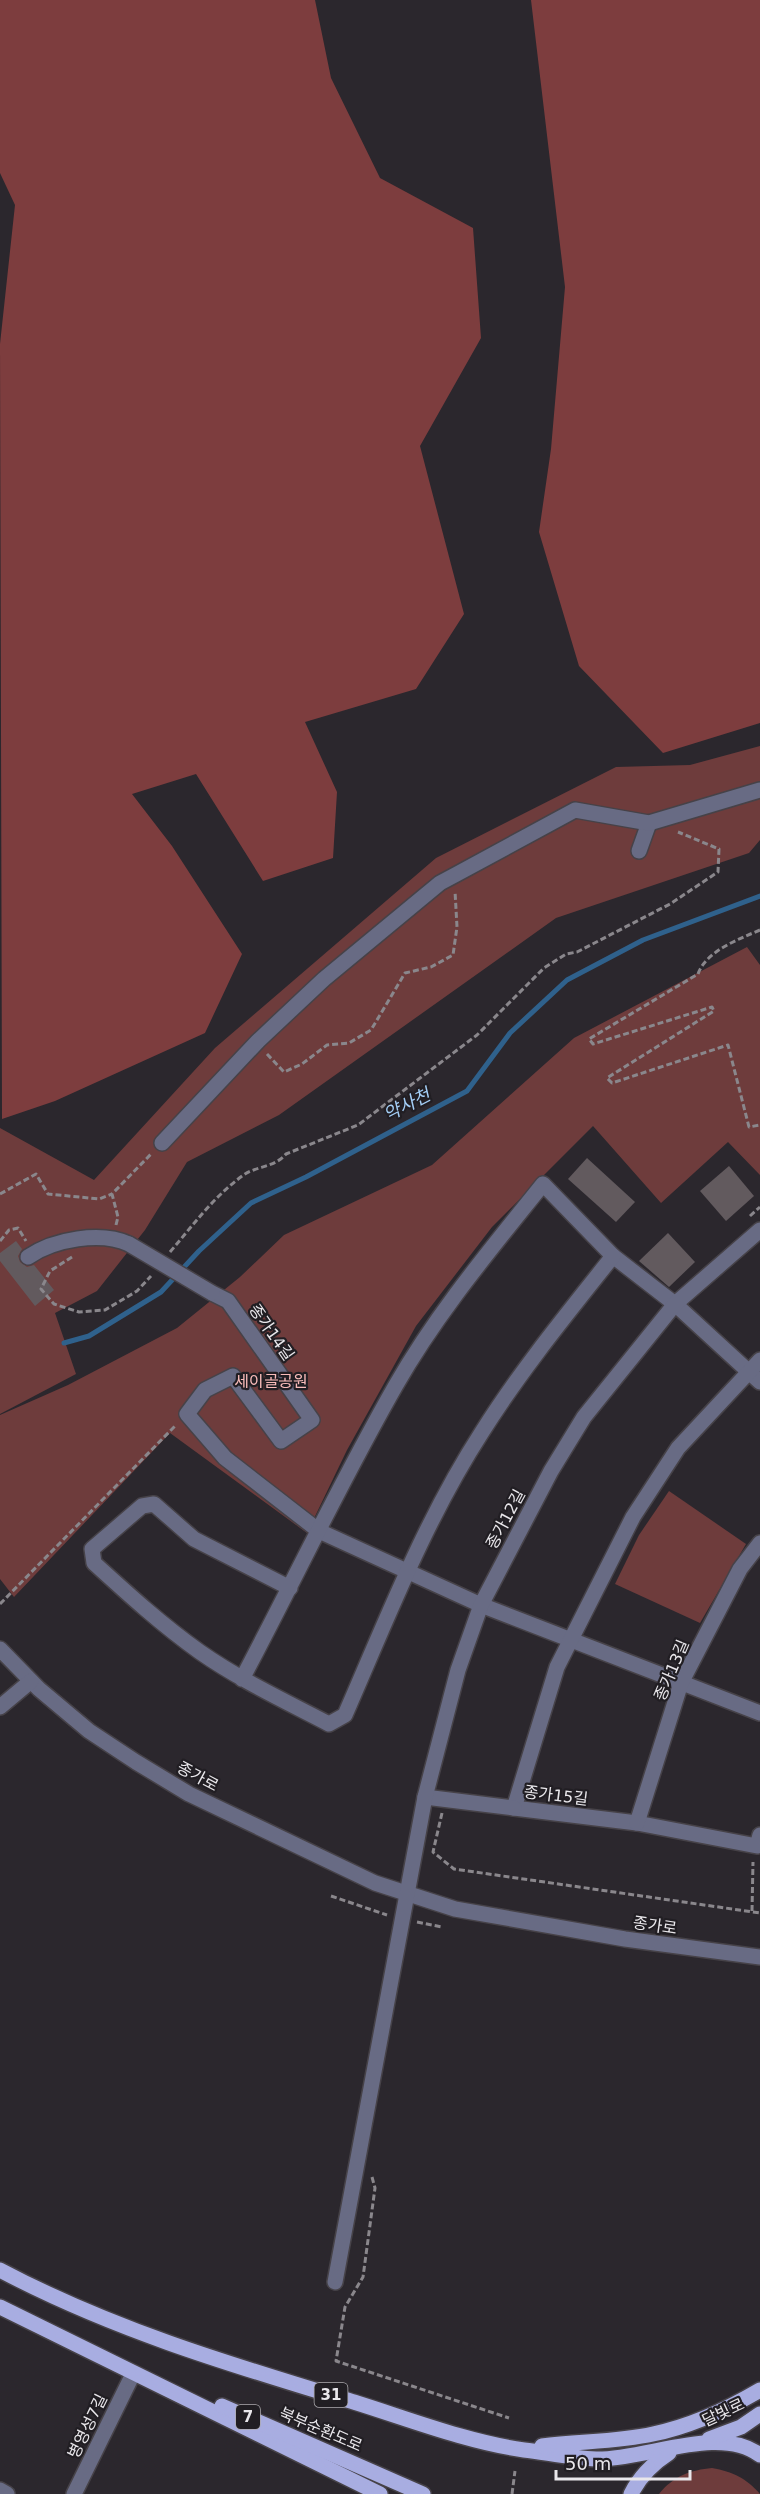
<svg xmlns="http://www.w3.org/2000/svg" width="760" height="2494" viewBox="0 0 760 2494" font-family="'DejaVu Sans','Noto Sans KR',sans-serif">
  <style>
    .green { fill: #6e3c3c }
    .forest { fill: #7d3d3e }
    .lines { fill: none; stroke-linecap: round; stroke-linejoin: round }
    .stream { stroke: #2f618c; stroke-width: 5 }
    .building { fill: #625a5e }
    .minor-casing { stroke: #464248; stroke-width: 18 }
    .major-casing { stroke: #464248; stroke-width: 18 }
    .path { stroke: #8a878c; stroke-width: 3; stroke-dasharray: 6 3; stroke-linecap: butt }
    .minor { stroke: #686b84; stroke-width: 15 }
    .major { stroke: #a8ade1; stroke-width: 15 }
    .minor-bridge-casing { stroke: #464248; stroke-width: 18; stroke-linecap: butt }
    .minor-bridge { stroke: #686b84; stroke-width: 15 }
    .labels { text-anchor: middle; stroke-width: 4.5; stroke-linejoin: round; paint-order: stroke }
    .shield { fill: #211e23; stroke: #adabaf; stroke-width: 1.5 }
    .shield-label { font-size: 15px; font-weight: bold; fill: #e9e7eb }
    .street-label { font-size: 16px; fill: #e9e7eb; stroke: #211e23 }
    .park-label { font-size: 16px; fill: #f9bcba; stroke: #211e23 }
    .water-label { font-size: 18px; font-style: italic; fill: #a4cef6; stroke: #211e23 }
  </style>
  <rect width="100%" height="100%" fill="#2b272d"/>
  <!-- green -->
  <g class="green">
    <polygon points="760,746 760,840 749,853 556,918 279,1115 187,1162 145,1230 97,1291 55,1313 76,1374 0,1414 0,1128 94,1180 215,1048 436,858 616,767 690,765"/>
    <polygon points="747,947 760,965 760,1175 728,1142 661,1203 593,1126 492,1227 416,1326 347,1450 307,1533 170,1433 14,1597 0,1579 0,1415 68,1385 177,1328 240,1277 284,1235 432,1165 574,1038"/>
    <polygon points="669,1491 746,1544 700,1623 615,1584 639,1535"/>
    <path d="M712,2468C733,2472 746,2478 760,2494H659C673,2476 691,2470 712,2468Z"/>
  </g>
  <!-- forest -->
  <g class="forest">
    <polygon points="0,0 315,0 331,78 380,178 473,228 481,338 420,446 464,614 416,689 305,722 337,792 333,858 263,881 196,774 132,794 172,846 242,954 205,1033 55,1101 2,1119 0,344 15,205 0,173"/>
    <polygon points="531,0 760,0 760,723 663,753 579,666 539,532 551,449 565,287"/>
  </g>
  <g class="lines">
    <!-- stream -->
    <polyline class="stream" points="64,1343 89,1336 161,1292 199,1251 251,1203 306,1177 467,1091 510,1033 567,980 643,940 760,896"/>
  </g>
  <!-- building -->
  <g class="building">
    <polygon points="587,1158 635,1202 616,1222 568,1179"/>
    <polygon points="729,1166 754,1196 726,1221 700,1191"/>
    <polygon points="668,1233 695,1262 669,1287 639,1261"/>
    <polygon points="16,1241 22,1249 18,1256 20,1262 27,1267 34,1265 54,1290 35,1306 0,1261 0,1253"/>
  </g>
  <g class="lines">
    <!-- minor casing -->
    <g class="minor-casing">
      <g id="minor">
        <polyline points="639,851 649,823"/>
        <polyline points="162,1143 258,1041 324,979 440,883 455,875 575,810 649,823 760,790"/>
        <polyline points="613,1256 675,1304 760,1382"/>
        <path d="M28,1257C54,1239 101,1231 129,1244"/>
        <polyline points="212,1293 228,1301 312,1420 281,1441 233,1376 205,1390 187,1414 225,1458 319,1531 481,1605 760,1713"/>
        <polyline points="760,1360 678,1448 633,1517 557,1667 514,1808 637,1823 757,1846 760,1835"/>
        <polyline points="0,1649 39,1689 89,1731 136,1762 189,1794 375,1883 455,1909 625,1939 760,1957"/>
        <path d="M242,1679C294,1581 341,1481 396,1385C437,1313 491,1249 543,1184L613,1256C567,1314 521,1370 482,1432C425,1520 387,1619 345,1715L329,1724C285,1701 240,1680 200,1652C162,1625 128,1594 94,1563L92,1549L142,1506L154,1504L194,1539L290,1588"/>
        <polyline points="0,1707 31,1681"/>
        <polyline points="425,1797 514,1808"/>
        <polyline points="637,1823 681,1683 740,1569 760,1543"/>
        <polyline points="335,2282 425,1797 458,1670 481,1605 551,1471 584,1417 675,1304 760,1230"/>
        <polyline points="0,2490 7,2494"/>
        <polyline points="74,2494 133,2374"/>
      </g>
    </g>
    <!-- major casing -->
    <g class="major-casing">
      <g id="major">
        <path d="M0,2270C113,2330 235,2366 357,2403C411,2420 468,2442 524,2450C548,2453 572,2458 596,2459C646,2460 719,2424 760,2455"/>
        <polyline points="0,2307 380,2494"/>
        <polyline points="222,2406 423,2494"/>
        <polyline points="709,2439 741,2427 760,2414"/>
        <path d="M542,2446C579,2441 617,2442 653,2434C692,2426 726,2410 760,2390"/>
        <path d="M631,2494C640,2476 652,2464 669,2453"/>
      </g>
    </g>
    <!-- path -->
    <g class="path">
      <path d="M760,930C739,939 706,951 698,974L589,1039L593,1044L712,1007L714,1011L607,1078L612,1083L728,1045L749,1127L760,1125"/>
      <polyline points="267,1054 284,1072 302,1064 327,1045 349,1043 371,1030 405,973 431,967 453,955 457,927 455,891"/>
      <polyline points="0,1194 36,1174 48,1194 99,1199 112,1194"/>
      <polyline points="750,1216 760,1207"/>
      <polyline points="116,1225 118,1217 112,1194 152,1153"/>
      <polyline points="0,1241 9,1230 18,1228 26,1241"/>
      <path d="M170,1252C194,1224 215,1195 245,1174C258,1166 275,1167 286,1154L358,1125L477,1035L544,968L566,954L577,952L670,904L718,872L719,849L678,832"/>
      <polyline points="72,1257 50,1271 41,1289 54,1304 79,1312 105,1310 137,1291 151,1276"/>
      <polyline points="0,1604 175,1426"/>
      <polyline points="442,1813 433,1852 454,1869 760,1913"/>
      <polyline points="331,1896 387,1915"/>
      <polyline points="752,1911 753,1862"/>
      <polyline points="417,1922 442,1927"/>
      <polyline points="372,2177 375,2188 363,2277 345,2307 336,2361 509,2418"/>
      <polyline points="512,2494 515,2471"/>
    </g>
    <!-- minor -->
    <use href="#minor" class="minor"/>
    <!-- major -->
    <use href="#major" class="major"/>
    <!-- minor-bridge casing -->
    <g class="minor-bridge-casing">
      <polyline id="minor-bridge" points="129,1244 212,1293"/>
    </g>
    <!-- minor-bridge -->
    <use href="#minor-bridge" class="minor-bridge"/>
  </g>
  <g class="labels">
    <!-- shield labels -->
    <g class="shield">
      <rect x="314.5" y="2383" width="33" height="24" rx="4.5"/>
      <rect x="236" y="2405" width="24" height="24" rx="4.5"/>
    </g>
    <g class="shield-label">
      <text x="331" y="2400">31</text>
      <text x="248" y="2422">7</text>
    </g>
    <!-- street labels -->
    <g class="street-label">
      <text transform="translate(272 1332) rotate(55)" y="6">종가14길</text>
      <text transform="translate(505 1519) rotate(-62)" y="6">종가12길</text>
      <text transform="translate(671 1670) rotate(-67)" y="6">종가13길</text>
      <text transform="translate(198 1776) rotate(28)" y="6">종가로</text>
      <text transform="translate(556 1795) rotate(7)" y="6">종가15길</text>
      <text transform="translate(655 1925) rotate(8)" y="6">종가로</text>
      <text transform="translate(723 2412) rotate(-25)" y="6">달빛로</text>
      <text transform="translate(87 2426) rotate(-64)" y="6">병영성7길</text>
      <text transform="translate(321 2429) rotate(23)" y="6">북부순환도로</text>
    </g>
    <!-- park labels -->
    <g class="park-label">
      <text x="271" y="1387">세이골공원</text>
    </g>
    <!-- water labels -->
    <g class="water-label">
      <text transform="translate(407 1105) rotate(-27)" y="6">약사천</text>
    </g>
  </g>
  <!-- scale -->
  <path d="M556 2470v9h134v-9" fill="none" stroke="#e9e7eb" stroke-width="3"/>
  <text x="565" y="2470" font-size="18" fill="#e9e7eb" stroke="#211e23" stroke-width="4.5" paint-order="stroke">50 m</text>
</svg>
